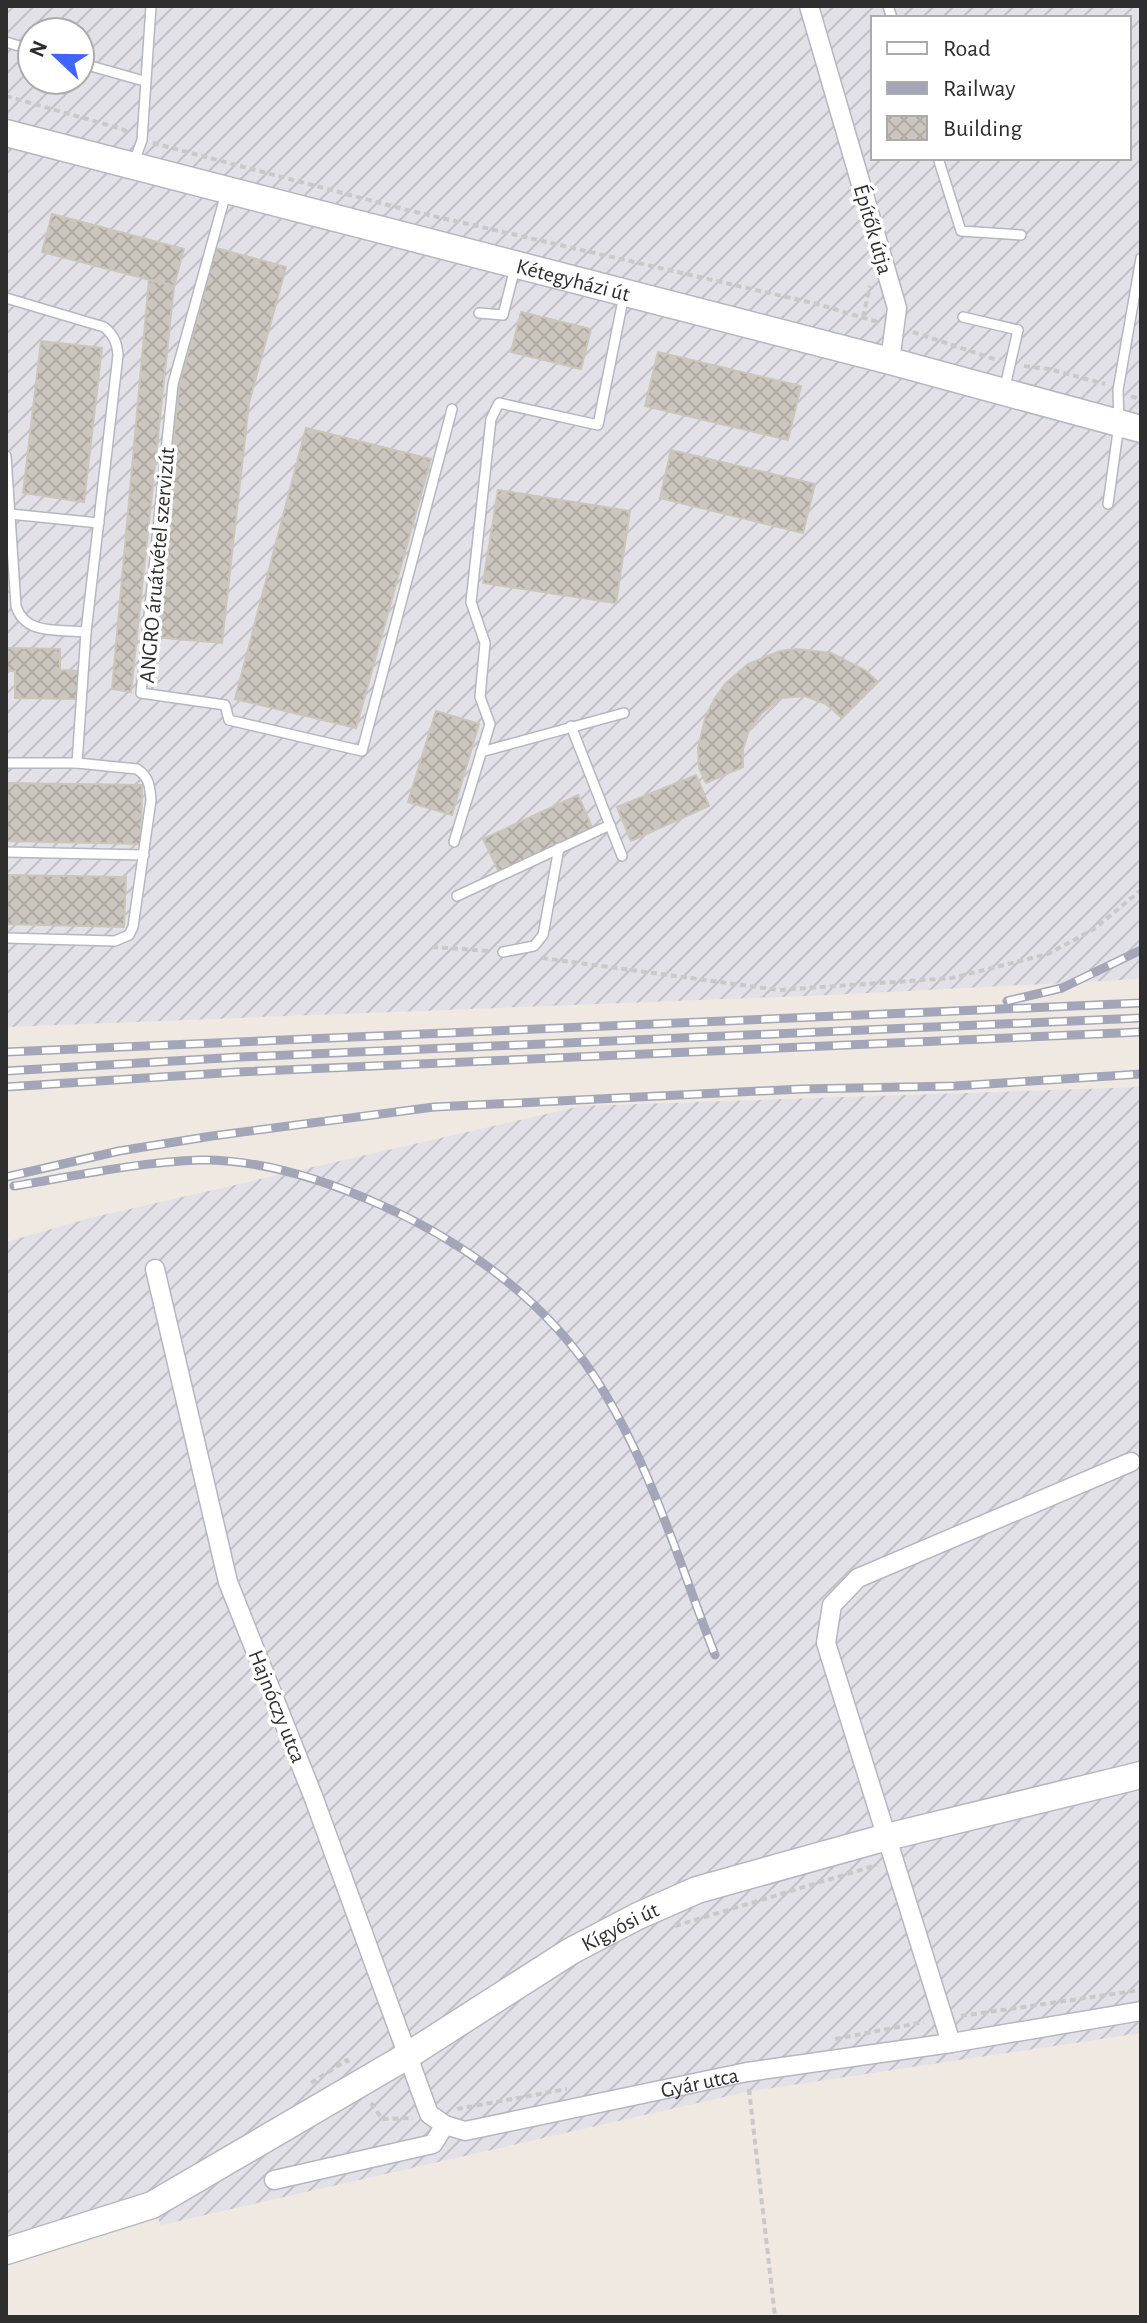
<svg xmlns="http://www.w3.org/2000/svg" width="1147" height="2323" viewBox="0 0 1147 2323" font-family="'Alegreya Sans',sans-serif">
  <style>
    .industrial { fill: url(#industrial-furrows); fill-rule: evenodd }
    .building { fill: url(#building-cross-hatch); stroke: #cbc5ba; stroke-width: 2 }
    .lines { fill: none; stroke-linecap: round; stroke-linejoin: round }
    .lane-casing { stroke: #b4b7c1; stroke-width: 12 }
    .street-casing { stroke: #b4b7c1; stroke-width: 21 }
    .secondary-casing { stroke: #b4b7c1; stroke-width: 29 }
    .path { stroke: #c9c9c9; stroke-width: 4; stroke-dasharray: 6 4; stroke-linecap: butt }
    .lane { stroke: #fff; stroke-width: 9 }
    .street { stroke: #fff; stroke-width: 18 }
    .secondary { stroke: #fff; stroke-width: 26 }
    .rail-casing { stroke: #a3a6b8; stroke-width: 9 }
    .rail { stroke: #fff; stroke-width: 6; stroke-dasharray: 18; stroke-linecap: butt }
    .labels { text-anchor: middle; stroke-width: 7; stroke-linejoin: round; paint-order: stroke }
    .street-label { font-size: 22px; fill: #2e2e2e; stroke: #fff }
  </style>
  <defs>
    <pattern id="industrial-furrows" width="10" height="10" patternUnits="userSpaceOnUse" patternTransform="scale(2)"><rect width="10" height="10" fill="#e3e1e8"/><path d="M-1 1l2-2M0 10L10 0M9 11l2-2" fill="none" stroke="#c3c1c7"/></pattern>
    <pattern id="building-cross-hatch" width="8" height="8" patternUnits="userSpaceOnUse" patternTransform="scale(2)"><rect width="8" height="8" fill="#cbc7bf"/><path d="M0 0l8 8M0 8l8-8" fill="none" stroke="#afaba4"/></pattern>
  </defs>
  <rect width="100%" height="100%" fill="#efe9e1"/>
  <!-- industrial -->
  <g class="industrial">
    <path d="M6,6H1141V979L830,995L6,1027ZM873,18H1129V158H873ZM32,32H80V80H32Z"/>
    <polygon points="1141,1087 1141,2033 746,2092 161,2225 152,2205 6,2249 6,1242 90,1218 581,1106"/>
  </g>
  <!-- building -->
  <g class="building">
    <polygon points="52,214 184,249 174,286 42,252"/>
    <polygon points="216,248 286,267 249,403 222,643 153,637 179,387"/>
    <polygon points="149,280 174,286 131,692 112,689"/>
    <polygon points="521,312 591,329 581,369 511,352"/>
    <polygon points="41,341 102,348 84,502 23,493"/>
    <polygon points="658,352 801,386 788,440 645,406"/>
    <polygon points="306,428 431,459 356,728 235,699"/>
    <polygon points="671,450 815,484 803,533 660,498"/>
    <polygon points="498,490 630,511 616,603 483,583"/>
    <polygon points="6,648 60,649 60,670 79,671 78,699 15,698 15,671 6,671"/>
    <polygon points="797,649 831,653 865,670 877,681 842,718 826,704 805,696 780,698 762,713 749,730 743,749 743,767 706,783 699,768 698,748 706,715 715,698 726,683 748,664 780,651"/>
    <polygon points="436,711 479,724 452,815 408,802"/>
    <polygon points="696,775 709,806 631,841 617,807"/>
    <polygon points="6,783 142,785 141,844 6,841"/>
    <polygon points="578,795 593,829 499,872 483,839"/>
    <polygon points="6,875 126,877 124,927 6,924"/>
  </g>
  <g class="lines">
    <!-- lane casing -->
    <g class="lane-casing">
      <g id="lane">
        <polyline points="888,6 892,18"/>
        <polyline points="6,42 32,50"/>
        <polyline points="80,63 144,81"/>
        <polyline points="938,158 961,231 1021,235"/>
        <polyline points="134,162 142,140 151,6"/>
        <polyline points="226,193 173,384 141,693 225,705 229,720 362,751 452,409"/>
        <path d="M6,298L104,327C114,335 117,343 118,355L86,632L77,763"/>
        <polyline points="479,313 503,315 515,268"/>
        <polyline points="963,317 1018,330 1004,391"/>
        <path d="M6,456L16,606C25,636 60,629 86,632"/>
        <polyline points="1108,504 1119,424 1118,390 1141,258"/>
        <polyline points="10,514 99,523"/>
        <polyline points="571,726 622,856"/>
        <polyline points="481,752 624,713"/>
        <path d="M6,763H77L137,769C149,777 150,786 151,800L133,927L129,935L115,941L6,938"/>
        <polyline points="454,842 490,724 480,697 485,643 471,602 491,419 499,403 598,425 624,295"/>
        <polyline points="6,852 144,855"/>
        <polyline points="457,896 610,825"/>
        <polyline points="503,952 534,946 543,935 559,848"/>
      </g>
    </g>
    <!-- street casing -->
    <g class="street-casing">
      <g id="street">
        <polyline points="809,6 897,308 890,361"/>
        <polyline points="155,1269 228,1582 313,1796 429,2114 445,2125"/>
        <polyline points="951,2043 826,1643 832,1605 858,1578 1131,1462"/>
        <path id="s1" d="M274,2180L433,2144L445,2125L465,2131L747,2072L951,2043L1141,2011"/>
      </g>
    </g>
    <!-- secondary casing -->
    <g class="secondary-casing">
      <g id="secondary">
        <path id="s2" d="M6,133L890,361L1141,429"/>
        <path id="s3" d="M6,2251L152,2205L407,2056L571,1951L638,1916L697,1890L887,1837L1141,1775"/>
      </g>
    </g>
    <!-- path -->
    <g class="path">
      <polyline points="6,96 122,129 130,133"/>
      <polyline points="153,143 407,210 817,304 878,322"/>
      <polyline points="863,317 870,286"/>
      <polyline points="913,332 1000,361"/>
      <polyline points="1024,366 1049,369 1105,384"/>
      <polyline points="1131,396 1141,400"/>
      <polyline points="432,947 489,951"/>
      <polyline points="542,958 779,990 952,978 1048,954 1094,929 1141,890"/>
      <polyline points="675,1926 877,1865"/>
      <polyline points="961,2016 1141,1990"/>
      <polyline points="835,2039 924,2022"/>
      <polyline points="311,2083 347,2060 349,2064"/>
      <polyline points="749,2089 775,2317"/>
      <polyline points="371,2103 382,2119 413,2118"/>
      <polyline points="457,2109 567,2089"/>
    </g>
    <!-- lane -->
    <use href="#lane" class="lane"/>
    <!-- street -->
    <use href="#street" class="street"/>
    <!-- secondary -->
    <use href="#secondary" class="secondary"/>
    <!-- rail casing -->
    <g class="rail-casing">
      <g id="rail">
        <polyline points="1007,1001 1062,988 1141,950"/>
        <polyline points="6,1052 1141,1003"/>
        <polyline points="6,1071 240,1057 1141,1018"/>
        <polyline points="6,1087 238,1072 1141,1032"/>
        <polyline points="6,1177 119,1151 212,1136 434,1107 802,1089 955,1086 1141,1074"/>
        <path d="M14,1186C75,1176 138,1162 200,1160C262,1159 325,1180 381,1205C462,1241 542,1298 592,1373C649,1459 678,1560 715,1655"/>
      </g>
    </g>
    <!-- rail -->
    <use href="#rail" class="rail"/>
  </g>
  <g class="labels">
    <!-- street labels -->
    <g class="street-label">
      <text transform="translate(874 229) rotate(74)" y="8">Építők útja</text>
      <text dy="8" stroke="none"><textPath href="#s2" startOffset="586">Kétegyházi út</textPath></text>
      <text transform="translate(156 565) rotate(-85)" y="8">ANGRO áruátvétel szervizút</text>
      <text transform="translate(278 1706) rotate(68)" y="8">Hajnóczy utca</text>
      <text dy="8" stroke="none"><textPath href="#s3" startOffset="698">Kígyósi út</textPath></text>
      <text dy="8" stroke="none"><textPath href="#s1" startOffset="446">Gyár utca</textPath></text>
    </g>
  </g>
  <!-- border -->
  <rect width="1147" height="2323" fill="none" stroke="#2e2e2e" stroke-width="16"/>
  <!-- legend -->
  <rect x="871" y="16" width="260" height="144" fill="#ffffff" stroke="#ababab" stroke-width="2"/>
  <rect x="887" y="42" width="40" height="12" fill="#ffffff" stroke="#ababab" stroke-width="2"/>
  <text x="943" y="56" font-size="24" fill="#2e2e2e">Road</text>
  <rect x="887" y="82" width="40" height="12" fill="#a3a6b8" stroke="#ababab" stroke-width="2"/>
  <text x="943" y="96" font-size="24" fill="#2e2e2e">Railway</text>
  <rect x="887" y="116" width="40" height="24" fill="url(#building-cross-hatch)" stroke="#ababab" stroke-width="2"/>
  <text x="943" y="136" font-size="24" fill="#2e2e2e">Building</text>
  <!-- north arrow -->
  <g transform="translate(56 56) rotate(292)"><circle r="38" fill="#ffffff" stroke="#ababab" stroke-width="2"/>
  <path d="M0-6L14 30L0 20L-14 30Z" fill="#4264fb"/>
  <text y="-12" font-size="22" font-weight="bold" text-anchor="middle" fill="#2e2e2e">N</text>
  </g>
</svg>
